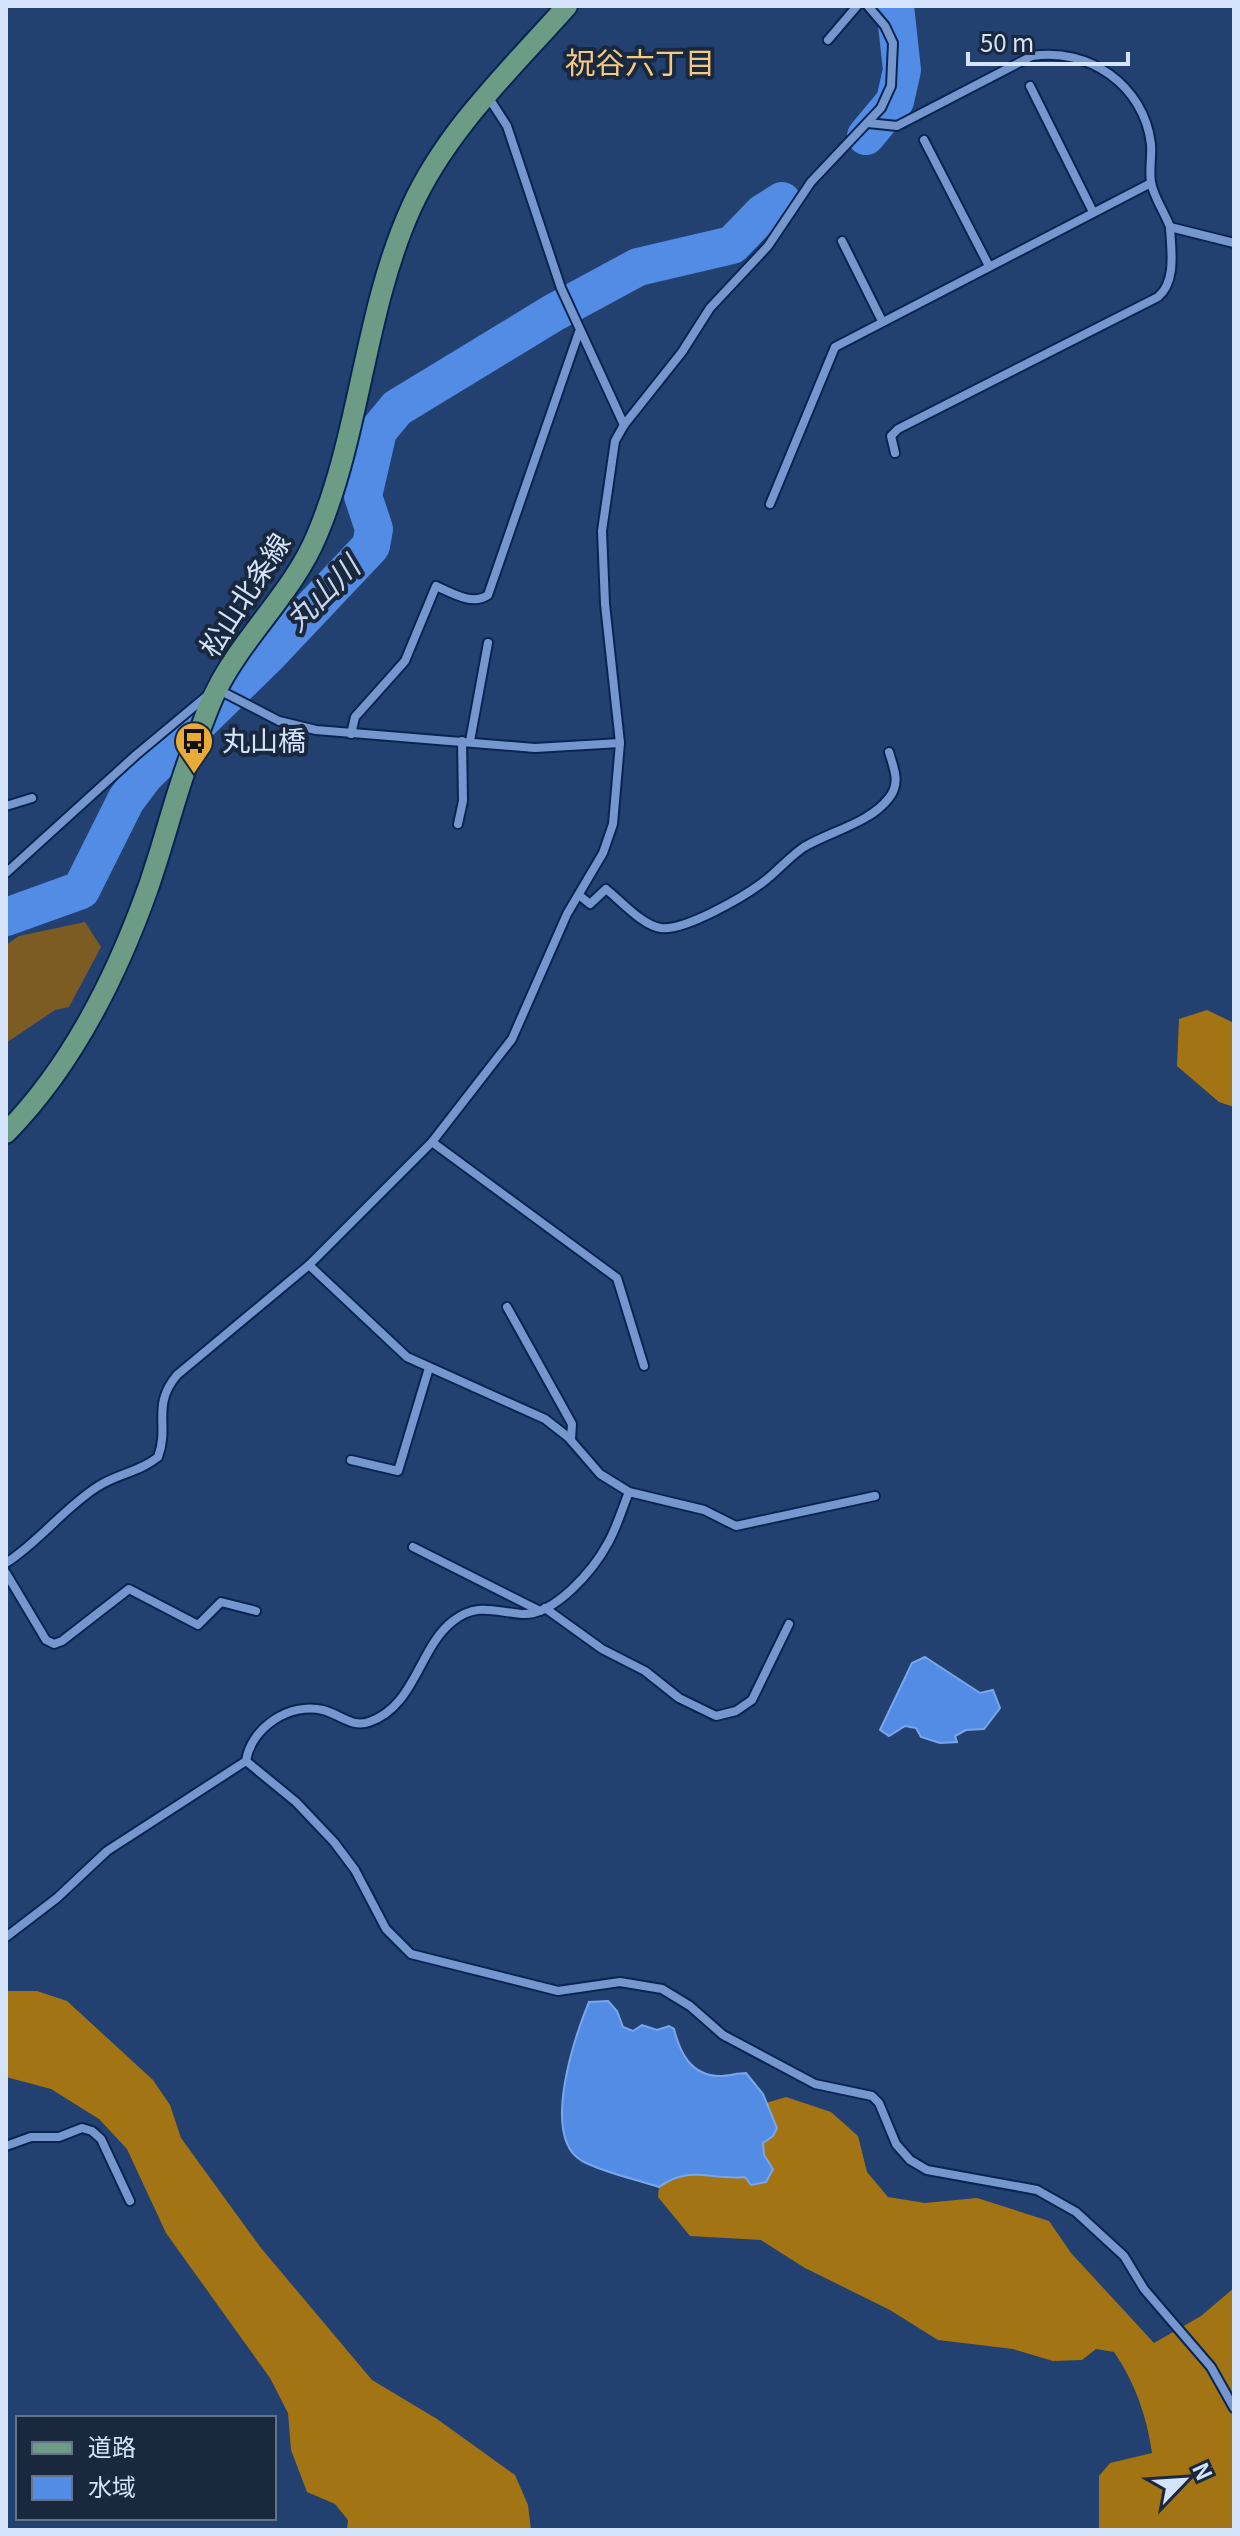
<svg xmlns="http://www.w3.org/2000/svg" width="1240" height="2536" viewBox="0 0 1240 2536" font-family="Georgia,'Noto Sans JP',serif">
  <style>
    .green { fill: #7c5c22 }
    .forest { fill: #a37413 }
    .water { fill: #538ce5; stroke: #7aa6eb; stroke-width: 2 }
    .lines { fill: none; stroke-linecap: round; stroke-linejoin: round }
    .river { stroke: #538ce5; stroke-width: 38 }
    .minor-casing { stroke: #082552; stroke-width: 12 }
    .primary-casing { stroke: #082552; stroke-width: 24 }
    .minor { stroke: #7597cd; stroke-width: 8 }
    .primary { stroke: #6d9c86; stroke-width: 20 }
    .labels { text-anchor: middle; stroke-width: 8; stroke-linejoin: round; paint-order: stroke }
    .street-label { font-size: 28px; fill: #d4e3fa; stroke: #1a283d }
    .poi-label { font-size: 28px; fill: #d4e3fa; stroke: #1a283d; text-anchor: start }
    .neighbourhood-label { font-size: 30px; fill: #f4c983; stroke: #1a283d }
    .water-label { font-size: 30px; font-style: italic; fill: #c8d7ee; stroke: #1a283d }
  </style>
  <rect width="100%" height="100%" fill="#224070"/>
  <!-- green -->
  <polygon class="green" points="85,922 101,947 69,1007 55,1010 6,1043 6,945 19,936"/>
  <!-- forest -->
  <g class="forest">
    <polygon points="1207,1010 1234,1023 1234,1107 1219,1102 1177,1066 1179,1019"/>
    <polygon points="6,1991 37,1991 67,2001 153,2080 170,2105 181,2138 261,2248 372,2380 437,2419 515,2475 528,2505 531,2530 347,2530 348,2520 335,2504 307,2492 291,2450 288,2413 270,2378 166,2233 127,2149 99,2119 51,2089 6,2077"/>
    <path d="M786,2097L831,2112L858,2136L867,2172L888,2197L925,2203L977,2198L1049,2221L1071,2253L1154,2343L1201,2316L1234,2288V2530H1099V2476L1110,2463L1152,2453C1147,2417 1135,2382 1114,2352L1096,2349L1082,2360L1053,2361L1013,2349L938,2340L890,2310L805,2268L761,2240L690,2236L658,2197L659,2187C691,2164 712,2181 745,2177L764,2155L763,2142L777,2128L766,2103Z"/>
  </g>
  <!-- water -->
  <g class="water">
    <polygon points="925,1657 980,1693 993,1690 1000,1708 984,1729 966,1730 955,1736 957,1742 940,1743 921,1737 916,1728 905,1726 889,1736 880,1730 912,1663"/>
    <path d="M608,2001L617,2011L623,2027L633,2031L642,2025L657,2030L669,2026L674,2029C680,2053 691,2076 720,2076C729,2076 737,2073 746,2073L763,2094L777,2128L773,2136L763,2143L764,2155L773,2169L766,2182L751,2185L745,2177C712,2181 690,2164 659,2187C635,2179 605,2173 582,2161C540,2137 575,2036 589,2002Z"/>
  </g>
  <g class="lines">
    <!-- river -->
    <g class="river">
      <polyline points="866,136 895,101 902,70 895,6"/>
      <polyline points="6,917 81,890 126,800 144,776 268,655 371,546 374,529 363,496 378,431 397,408 553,313 638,267 732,245 763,213 782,201"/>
    </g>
    <!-- minor casing -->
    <g class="minor-casing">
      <g id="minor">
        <polyline points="828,40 857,6"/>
        <polyline points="1030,86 1093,212"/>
        <polyline points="487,95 507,126 561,288 624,425"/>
        <path d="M868,123L897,126L1032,56C1088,47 1144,85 1151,144C1152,157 1149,170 1151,182C1153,196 1165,213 1170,227L1234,243"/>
        <polyline points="924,140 989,266"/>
        <polyline points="842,241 882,321"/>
        <path d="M895,453L891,436L898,429L1158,297C1177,281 1171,249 1170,227"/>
        <polyline points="770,504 835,347 1151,183"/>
        <polyline points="219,690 279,721 316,730 535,748 620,743"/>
        <path d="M351,734L355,717L405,661L436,586C452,593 473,606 488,595L579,332"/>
        <polyline points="470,741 488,643"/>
        <polyline points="6,806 32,798"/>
        <polyline points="458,824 463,801 462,741"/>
        <polyline points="6,873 136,755 208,695"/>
        <path d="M579,895L590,904L606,889C621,901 643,926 661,928C685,931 743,897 762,883C777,872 789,857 804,847C831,831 870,823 889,798C901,783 894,769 889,752"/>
        <polyline points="432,1142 617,1278 644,1366"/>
        <polyline points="507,1307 572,1424 571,1439"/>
        <polyline points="351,1460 398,1471 429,1368"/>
        <polyline points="629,1492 704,1510 736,1526 875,1496"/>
        <polyline points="413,1547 540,1611"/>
        <path d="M6,1563C40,1541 63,1509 97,1487C116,1474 140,1472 158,1457C170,1425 151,1406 177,1375L309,1265L432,1142L512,1039L567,914L603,853L613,824L620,743L605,604L602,531L615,441L624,425L682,352L710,308L768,246L811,182L881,108L891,86L893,43L885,26L868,6"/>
        <polyline points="6,1573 46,1640 54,1644 62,1641 129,1589 198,1625 221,1602 256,1611"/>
        <polyline points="545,1608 602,1649 645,1671 679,1698 716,1716 736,1711 752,1700 789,1624"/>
        <polyline points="246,1761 296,1802 334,1842 355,1870 386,1929 411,1954 558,1991 620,1982 662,1989 690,2006 723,2035 815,2084 872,2096 879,2103 896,2144 910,2160 927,2170 1037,2190 1076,2212 1124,2256 1144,2289 1211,2367 1234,2408"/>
        <path d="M6,1937L57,1898L107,1851L246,1761C251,1728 289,1702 323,1710C339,1714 352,1728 369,1722C415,1707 419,1647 453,1621C477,1602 495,1612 522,1614C555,1616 594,1569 608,1543C617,1527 622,1509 629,1492L600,1474L568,1437L545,1419L407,1357L309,1265"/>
        <polyline points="6,2146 31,2137 59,2137 82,2128 92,2131 101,2139 130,2201"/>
      </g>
    </g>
    <!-- primary casing -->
    <g class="primary-casing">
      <path id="primary" d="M6,1133C71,1067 116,977 147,891C163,846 174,800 190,756C199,735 206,711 216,691C243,636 293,593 317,535C361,431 364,312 411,208C446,130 511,69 567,6"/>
    </g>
    <!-- minor -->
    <use href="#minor" class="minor"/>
    <!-- primary -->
    <use href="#primary" class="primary"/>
  </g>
  <!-- icons -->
  <defs>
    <g id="bus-pin" transform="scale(2)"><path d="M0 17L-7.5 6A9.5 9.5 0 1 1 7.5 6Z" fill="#e8ab37" stroke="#1a283d"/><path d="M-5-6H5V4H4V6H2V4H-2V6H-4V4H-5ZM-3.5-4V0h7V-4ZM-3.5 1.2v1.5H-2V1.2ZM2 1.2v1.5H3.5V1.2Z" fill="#111"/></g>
  </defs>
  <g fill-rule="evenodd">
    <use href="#bus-pin" x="194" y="741"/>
  </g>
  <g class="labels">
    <!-- street labels -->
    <g class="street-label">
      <text transform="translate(245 595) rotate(-57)" y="10">松山北条線</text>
    </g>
    <!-- poi labels -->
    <g class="poi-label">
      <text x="222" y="751">丸山橋</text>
    </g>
    <!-- neighbourhood labels -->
    <g class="neighbourhood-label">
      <text x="640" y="74">祝谷六丁目</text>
    </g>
    <!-- water labels -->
    <g class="water-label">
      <text transform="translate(323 594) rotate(-45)" y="10">丸山川</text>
    </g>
  </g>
  <!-- border -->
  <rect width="1240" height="2536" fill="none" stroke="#d4e3fa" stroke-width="16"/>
  <!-- legend -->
  <rect x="16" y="2416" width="260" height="104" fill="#1a283d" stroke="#647389" stroke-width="2"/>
  <rect x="32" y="2442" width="40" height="12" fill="#6d9c86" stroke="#647389" stroke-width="2"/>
  <text x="88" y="2456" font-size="24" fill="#d4e3fa">道路</text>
  <rect x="32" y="2476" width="40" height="24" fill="#538ce5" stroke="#647389" stroke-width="2"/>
  <text x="88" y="2496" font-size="24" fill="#d4e3fa">水域</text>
  <!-- north arrow -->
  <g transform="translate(1184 2480) rotate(65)" stroke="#1a283d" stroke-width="6" paint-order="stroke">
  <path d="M0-6L14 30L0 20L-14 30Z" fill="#d4e3fa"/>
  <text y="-12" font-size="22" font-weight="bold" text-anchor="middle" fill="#d4e3fa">N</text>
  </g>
  <!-- scale -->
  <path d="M968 52v12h160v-12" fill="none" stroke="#d4e3fa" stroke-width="4"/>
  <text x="980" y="52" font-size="24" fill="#d4e3fa" stroke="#1a283d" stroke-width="6" paint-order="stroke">50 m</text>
</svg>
